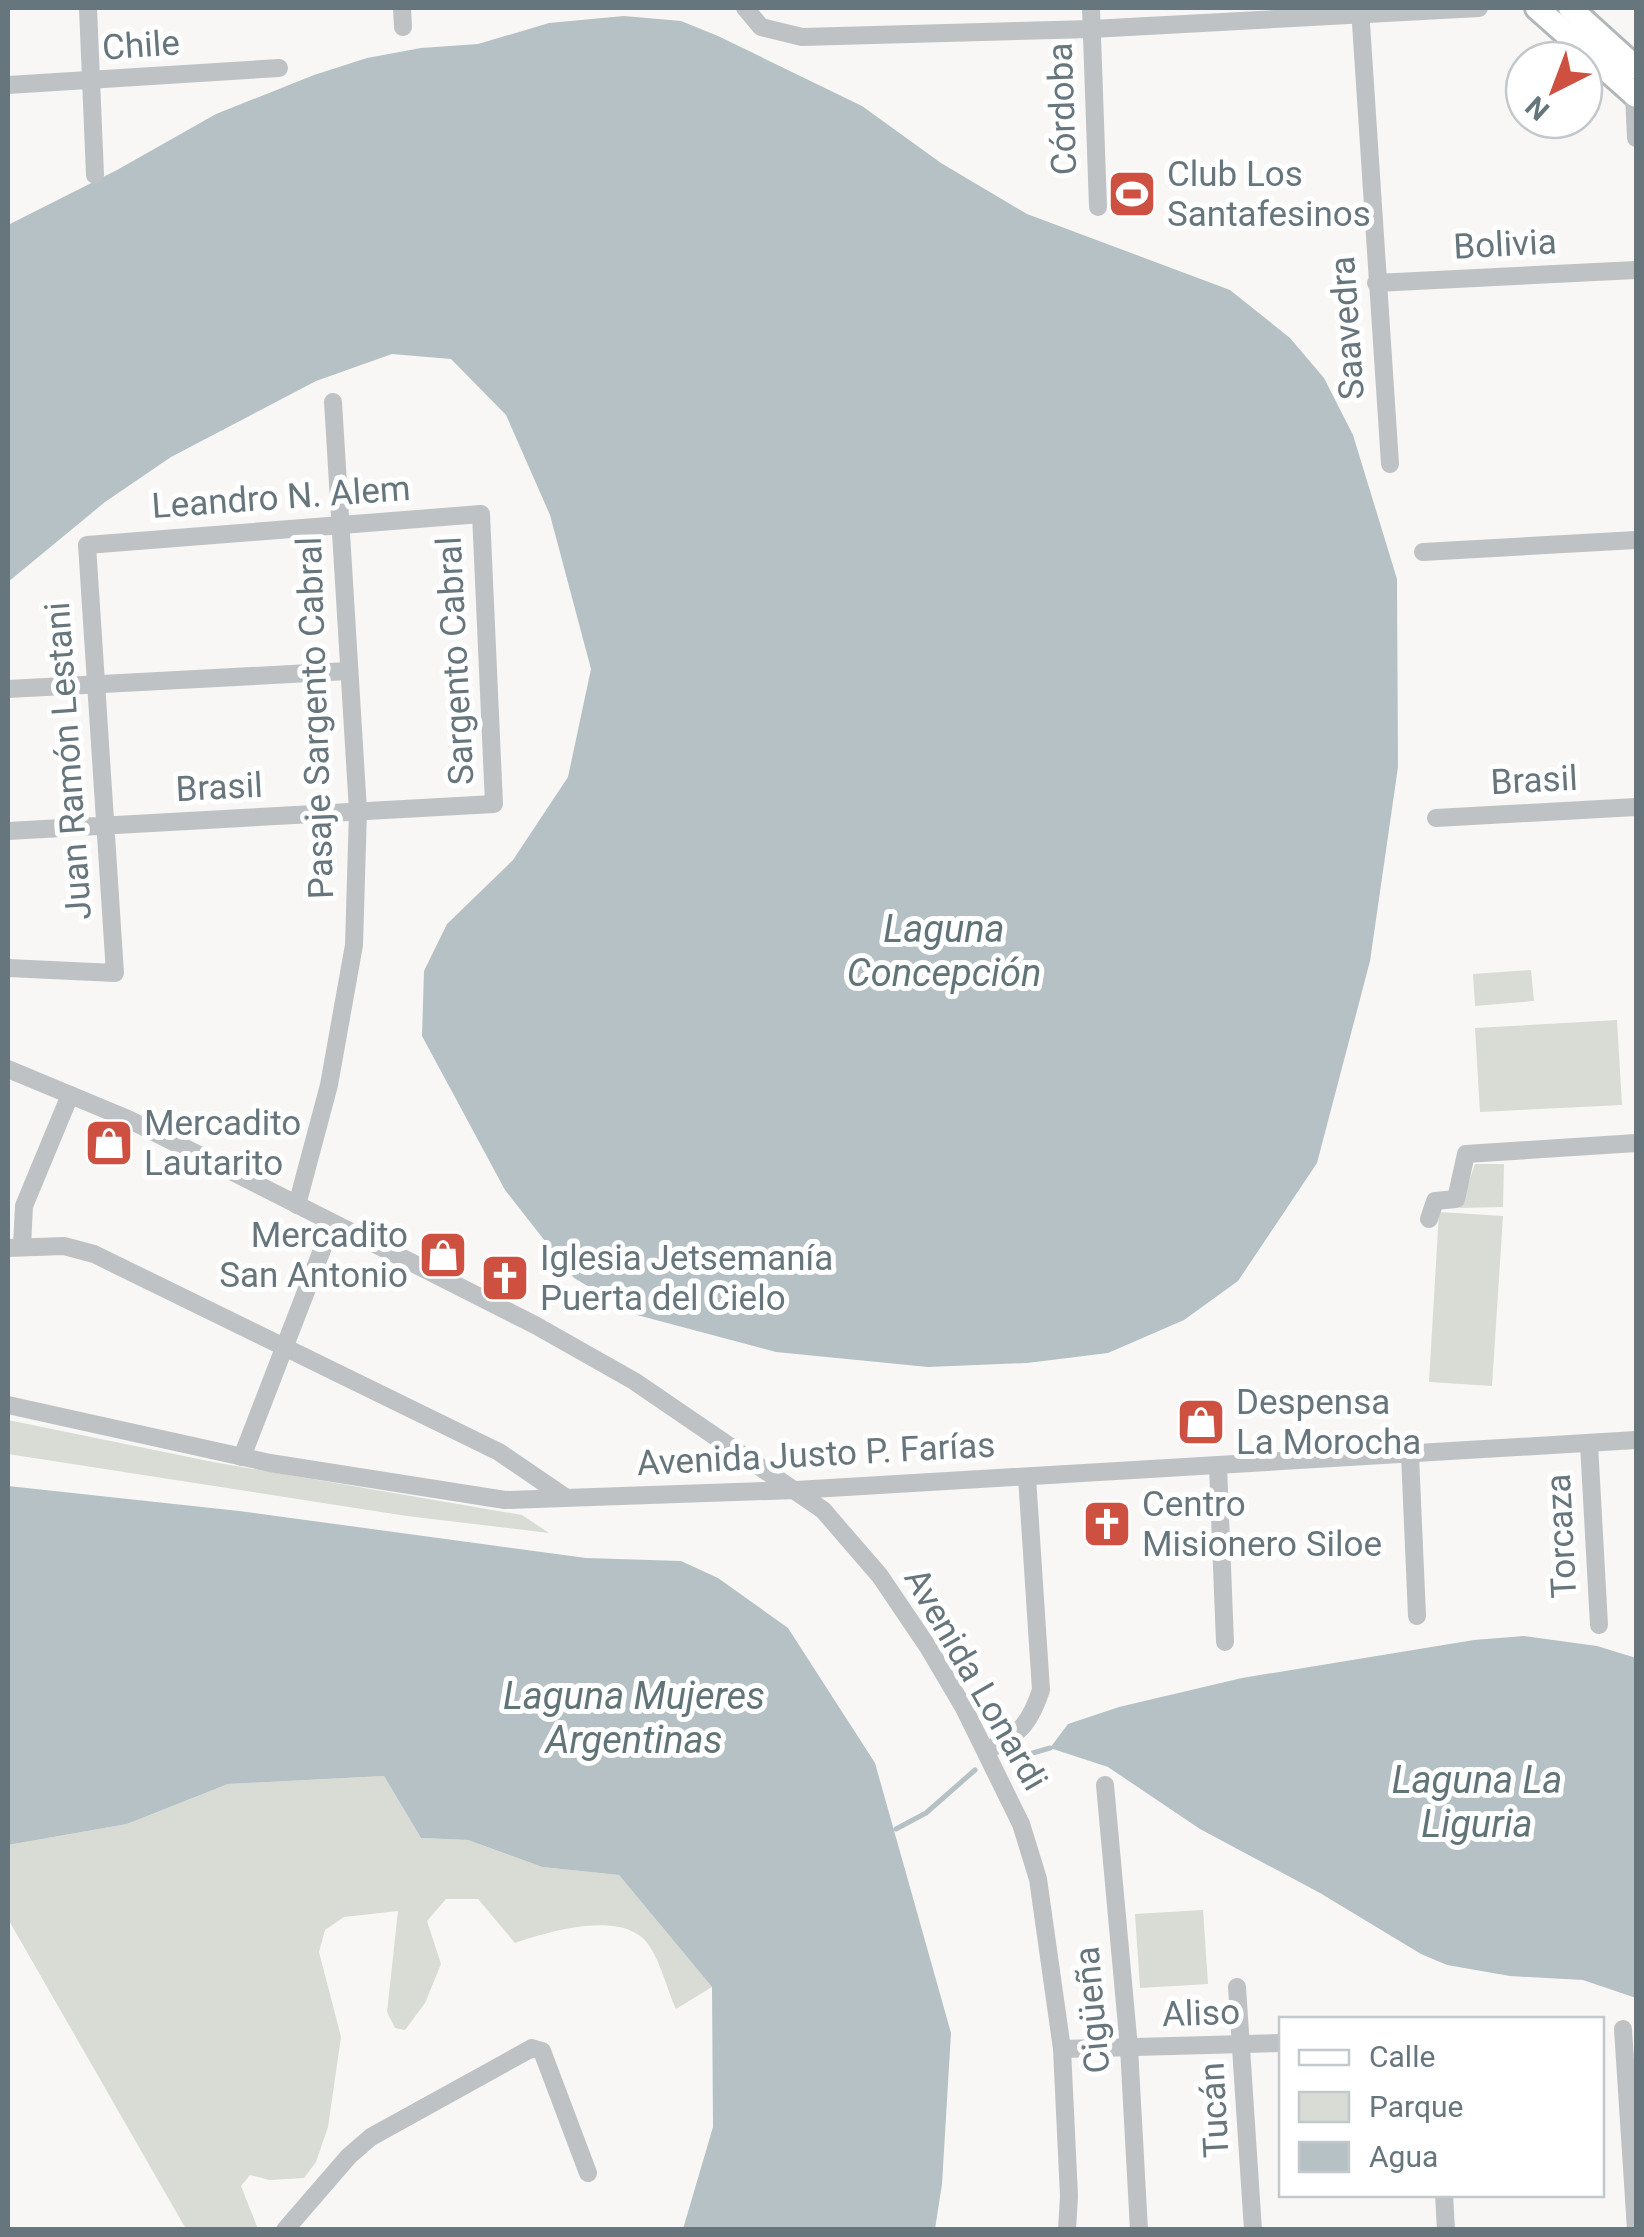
<svg xmlns="http://www.w3.org/2000/svg" width="1644" height="2237" viewBox="0 0 1644 2237" font-family="Roboto,sans-serif">
  <style>
    .green { fill: #d8dcd5 }
    .water { fill: #b5c1c4 }
    .lines { fill: none; stroke-linecap: round; stroke-linejoin: round }
    .stream { stroke: #b5c1c4; stroke-width: 5 }
    .major-casing { stroke: #b2b7b9; stroke-width: 28 }
    .minor { stroke: #bec2c4; stroke-width: 18 }
    .major { stroke: #fff; stroke-width: 22 }
    .labels { text-anchor: middle; stroke-width: 10; stroke-linejoin: round; paint-order: stroke }
    .street-label { font-size: 35px; fill: #66767c; stroke: #fff }
    .poi-label { font-size: 35px; fill: #66767c; stroke: #fff; text-anchor: start }
    .water-label { font-size: 38px; font-style: italic; fill: #617477; stroke: #fff }
  </style>
  <rect width="100%" height="100%" fill="#f8f7f5"/>
  <!-- green -->
  <g class="green">
    <polygon points="1531,970 1534,1001 1475,1006 1473,974"/>
    <polygon points="1617,1020 1622,1105 1480,1112 1475,1028"/>
    <polygon points="1475,1164 1504,1164 1503,1207 1460,1208"/>
    <polygon points="1439,1212 1503,1216 1492,1386 1429,1382"/>
    <polygon points="8,1420 213,1462 522,1515 549,1533 407,1516 8,1454"/>
    <path d="M384,1776L421,1838L468,1840L542,1867L619,1875L712,1987L676,2009C667,1990 661,1962 648,1944C622,1909 548,1932 515,1943L478,1899H446L427,1921L441,1964L425,2003L405,2030L395,2028L387,2012L398,1911L344,1917L325,1930L319,1952L341,2037L328,2127L316,2162L304,2178L270,2180L250,2175L241,2186L258,2229H186L8,1919V1845L127,1824L228,1784Z"/>
    <polygon points="1203,1910 1208,1984 1140,1988 1135,1914"/>
  </g>
  <!-- water -->
  <g class="water">
    <polygon points="624,16 681,21 718,36 862,106 941,163 1027,214 1230,290 1290,338 1324,378 1353,435 1397,579 1398,767 1370,961 1317,1163 1238,1281 1184,1320 1108,1353 1027,1363 928,1367 776,1352 637,1315 574,1278 505,1190 422,1036 424,971 447,924 513,860 568,777 591,669 550,515 506,415 451,359 392,354 316,381 171,457 105,502 8,582 8,225 117,170 216,114 314,75 367,58 421,48 478,44 549,23"/>
    <polygon points="8,1486 239,1511 586,1558 681,1561 718,1578 788,1628 875,1763 951,2033 942,2184 935,2229 683,2229 713,2127 712,1987 619,1875 542,1867 468,1840 421,1838 384,1776 228,1784 127,1824 8,1845"/>
    <polygon points="1524,1636 1597,1646 1636,1658 1636,1998 1583,1980 1510,1976 1447,1965 1421,1954 1320,1893 1200,1829 1108,1767 1050,1748 1068,1724 1119,1707 1242,1678 1474,1640"/>
  </g>
  <g class="lines">
    <!-- stream -->
    <g class="stream">
      <polyline points="1012,1759 1050,1748"/>
      <polyline points="896,1829 926,1813 975,1770"/>
    </g>
    <!-- major casing -->
    <g class="major-casing">
      <g id="major">
        <polyline points="1537,8 1636,96"/>
        <polyline points="1570,8 1636,68"/>
      </g>
    </g>
    <!-- minor -->
    <g class="minor">
      <polyline points="88,8 95,175"/>
      <polyline points="402,8 403,27"/>
      <polyline points="745,8 761,27 802,37 1092,29 1479,8"/>
      <polyline points="1091,8 1098,207"/>
      <polyline points="1360,8 1390,464"/>
      <polyline points="8,85 279,68"/>
      <polyline points="1634,94 1636,138"/>
      <polyline points="1376,283 1636,270"/>
      <polyline points="1423,552 1636,540"/>
      <polyline points="8,689 348,671"/>
      <polyline points="1436,818 1636,807"/>
      <path d="M8,831C170,823 332,812 494,804L481,514L87,545L115,973L8,968"/>
      <polyline points="8,1069 128,1119 535,1325 634,1381 823,1510 880,1576 928,1647 964,1708 1021,1824 1038,1879 1062,2049 1069,2196 1067,2230"/>
      <polyline points="297,1205 329,1085 354,945 358,811 333,402"/>
      <polyline points="1429,1219 1435,1201 1456,1199 1466,1154 1636,1143"/>
      <polyline points="22,1246 24,1206 70,1095"/>
      <polyline points="8,1248 64,1246 94,1254 499,1452 565,1497"/>
      <polyline points="8,1405 270,1463 505,1500 796,1490 1636,1440"/>
      <polyline points="1589,1444 1599,1625"/>
      <polyline points="1410,1455 1417,1616"/>
      <polyline points="242,1457 332,1224"/>
      <polyline points="1218,1466 1225,1642"/>
      <path d="M986,1751C1019,1734 1029,1726 1041,1690L1027,1477"/>
      <polyline points="1105,1785 1129,2048 1139,2230"/>
      <polyline points="1237,1987 1253,2230"/>
      <polyline points="1623,2029 1636,2230"/>
      <polyline points="1062,2049 1282,2043"/>
      <polyline points="1444,2194 1446,2230"/>
      <polyline points="285,2230 349,2156 371,2137 532,2048 542,2051 588,2173"/>
    </g>
    <!-- major -->
    <use href="#major" class="major"/>
  </g>
  <!-- icons -->
  <defs>
    <g id="stadium-square" transform="scale(2.5)"><rect x="-9" y="-9" width="18" height="18" rx="4" fill="#cd5040" stroke="#fff"/><path d="M0-5a6.5 5 0 1 0 0 10a6.5 5 0 1 0 0-10ZM-3.5-1.8h7v3.6h-7Z" fill="#fff"/></g>
    <g id="shop-square" transform="scale(2.5)"><rect x="-9" y="-9" width="18" height="18" rx="4" fill="#cd5040" stroke="#fff"/><path d="M-5-2.5h2.3a2.7 3.5 0 0 1 5.4 0H5L5.5 6h-11ZM-1.5-2.5h3a1.5 2.3 0 0 0-3 0Z" fill="#fff"/></g>
    <g id="church-square" transform="scale(2.5)"><rect x="-9" y="-9" width="18" height="18" rx="4" fill="#cd5040" stroke="#fff"/><path d="M-1.2-6h2.4v3.5h3.3v2.4h-3.3V6h-2.4V-.1h-3.3v-2.4h3.3Z" fill="#fff"/></g>
  </defs>
  <g fill-rule="evenodd">
    <use href="#stadium-square" x="1132" y="194"/>
    <use href="#shop-square" x="109" y="1143"/>
    <use href="#shop-square" x="443" y="1255"/>
    <use href="#church-square" x="505" y="1278"/>
    <use href="#shop-square" x="1201" y="1422"/>
    <use href="#church-square" x="1107" y="1524"/>
  </g>
  <g class="labels">
    <!-- street labels -->
    <g class="street-label">
      <text transform="translate(141 45) rotate(-4)" y="12">Chile</text>
      <text transform="translate(1062 109) rotate(-92)" y="12">Córdoba</text>
      <text transform="translate(1505 244) rotate(-3)" y="12">Bolivia</text>
      <text transform="translate(1347 328) rotate(-94)" y="12">Saavedra</text>
      <text transform="translate(281 497) rotate(-4)" y="12">Leandro N. Alem</text>
      <text transform="translate(455 661) rotate(-93)" y="12">Sargento Cabral</text>
      <text transform="translate(315 718) rotate(-92)" y="12">Pasaje Sargento Cabral</text>
      <text transform="translate(68 761) rotate(-94)" y="12">Juan Ramón Lestani</text>
      <text transform="translate(1534 780) rotate(-3)" y="12">Brasil</text>
      <text transform="translate(219 787) rotate(-3)" y="12">Brasil</text>
      <text transform="translate(816 1454) rotate(-3)" y="12">Avenida Justo P. Farías</text>
      <text transform="translate(1561 1536) rotate(-93)" y="12">Torcaza</text>
      <text transform="translate(976 1679) rotate(60)" y="12">Avenida Lonardi</text>
      <text transform="translate(1092 2010) rotate(-95)" y="12">Cigüeña</text>
      <text transform="translate(1201 2013) rotate(-2)" y="12">Aliso</text>
      <text transform="translate(1214 2110) rotate(-93)" y="12">Tucán</text>
    </g>
    <!-- poi labels -->
    <g class="poi-label">
      <text x="1167" y="186">Club Los<tspan x="1167" dy="40">Santafesinos</tspan></text>
      <text x="144" y="1135">Mercadito<tspan x="144" dy="40">Lautarito</tspan></text>
      <text x="408" y="1247" text-anchor="end">Mercadito<tspan x="408" dy="40">San Antonio</tspan></text>
      <text x="540" y="1270">Iglesia Jetsemanía<tspan x="540" dy="40">Puerta del Cielo</tspan></text>
      <text x="1236" y="1414">Despensa<tspan x="1236" dy="40">La Morocha</tspan></text>
      <text x="1142" y="1516">Centro<tspan x="1142" dy="40">Misionero Siloe</tspan></text>
    </g>
    <!-- water labels -->
    <g class="water-label">
      <text x="944" y="942">Laguna<tspan x="944" dy="44">Concepción</tspan></text>
      <text x="634" y="1709">Laguna Mujeres<tspan x="634" dy="44">Argentinas</tspan></text>
      <text x="1477" y="1793">Laguna La<tspan x="1477" dy="44">Liguria</tspan></text>
    </g>
  </g>
  <!-- border -->
  <rect width="1644" height="2237" fill="none" stroke="#66767c" stroke-width="20"/>
  <!-- legend -->
  <rect x="1279" y="2017" width="325" height="180" fill="#ffffff" stroke="#c2c8cb" stroke-width="2.5"/>
  <rect x="1299" y="2050" width="50" height="15" fill="#ffffff" stroke="#c2c8cb" stroke-width="2.5"/>
  <text x="1369" y="2067" font-size="30" fill="#66767c">Calle</text>
  <rect x="1299" y="2092" width="50" height="30" fill="#d8dcd5" stroke="#c2c8cb" stroke-width="2.5"/>
  <text x="1369" y="2117" font-size="30" fill="#66767c">Parque</text>
  <rect x="1299" y="2142" width="50" height="30" fill="#b5c1c4" stroke="#c2c8cb" stroke-width="2.5"/>
  <text x="1369" y="2167" font-size="30" fill="#66767c">Agua</text>
  <!-- north arrow -->
  <g transform="translate(1554 90) rotate(222)"><circle r="48" fill="#ffffff" stroke="#c2c8cb" stroke-width="2.5"/>
  <path d="M0-8L18 38L0 25L-18 38Z" fill="#cd5040"/>
  <text y="-15" font-size="28" font-weight="bold" text-anchor="middle" fill="#66767c">N</text>
  </g>
</svg>
